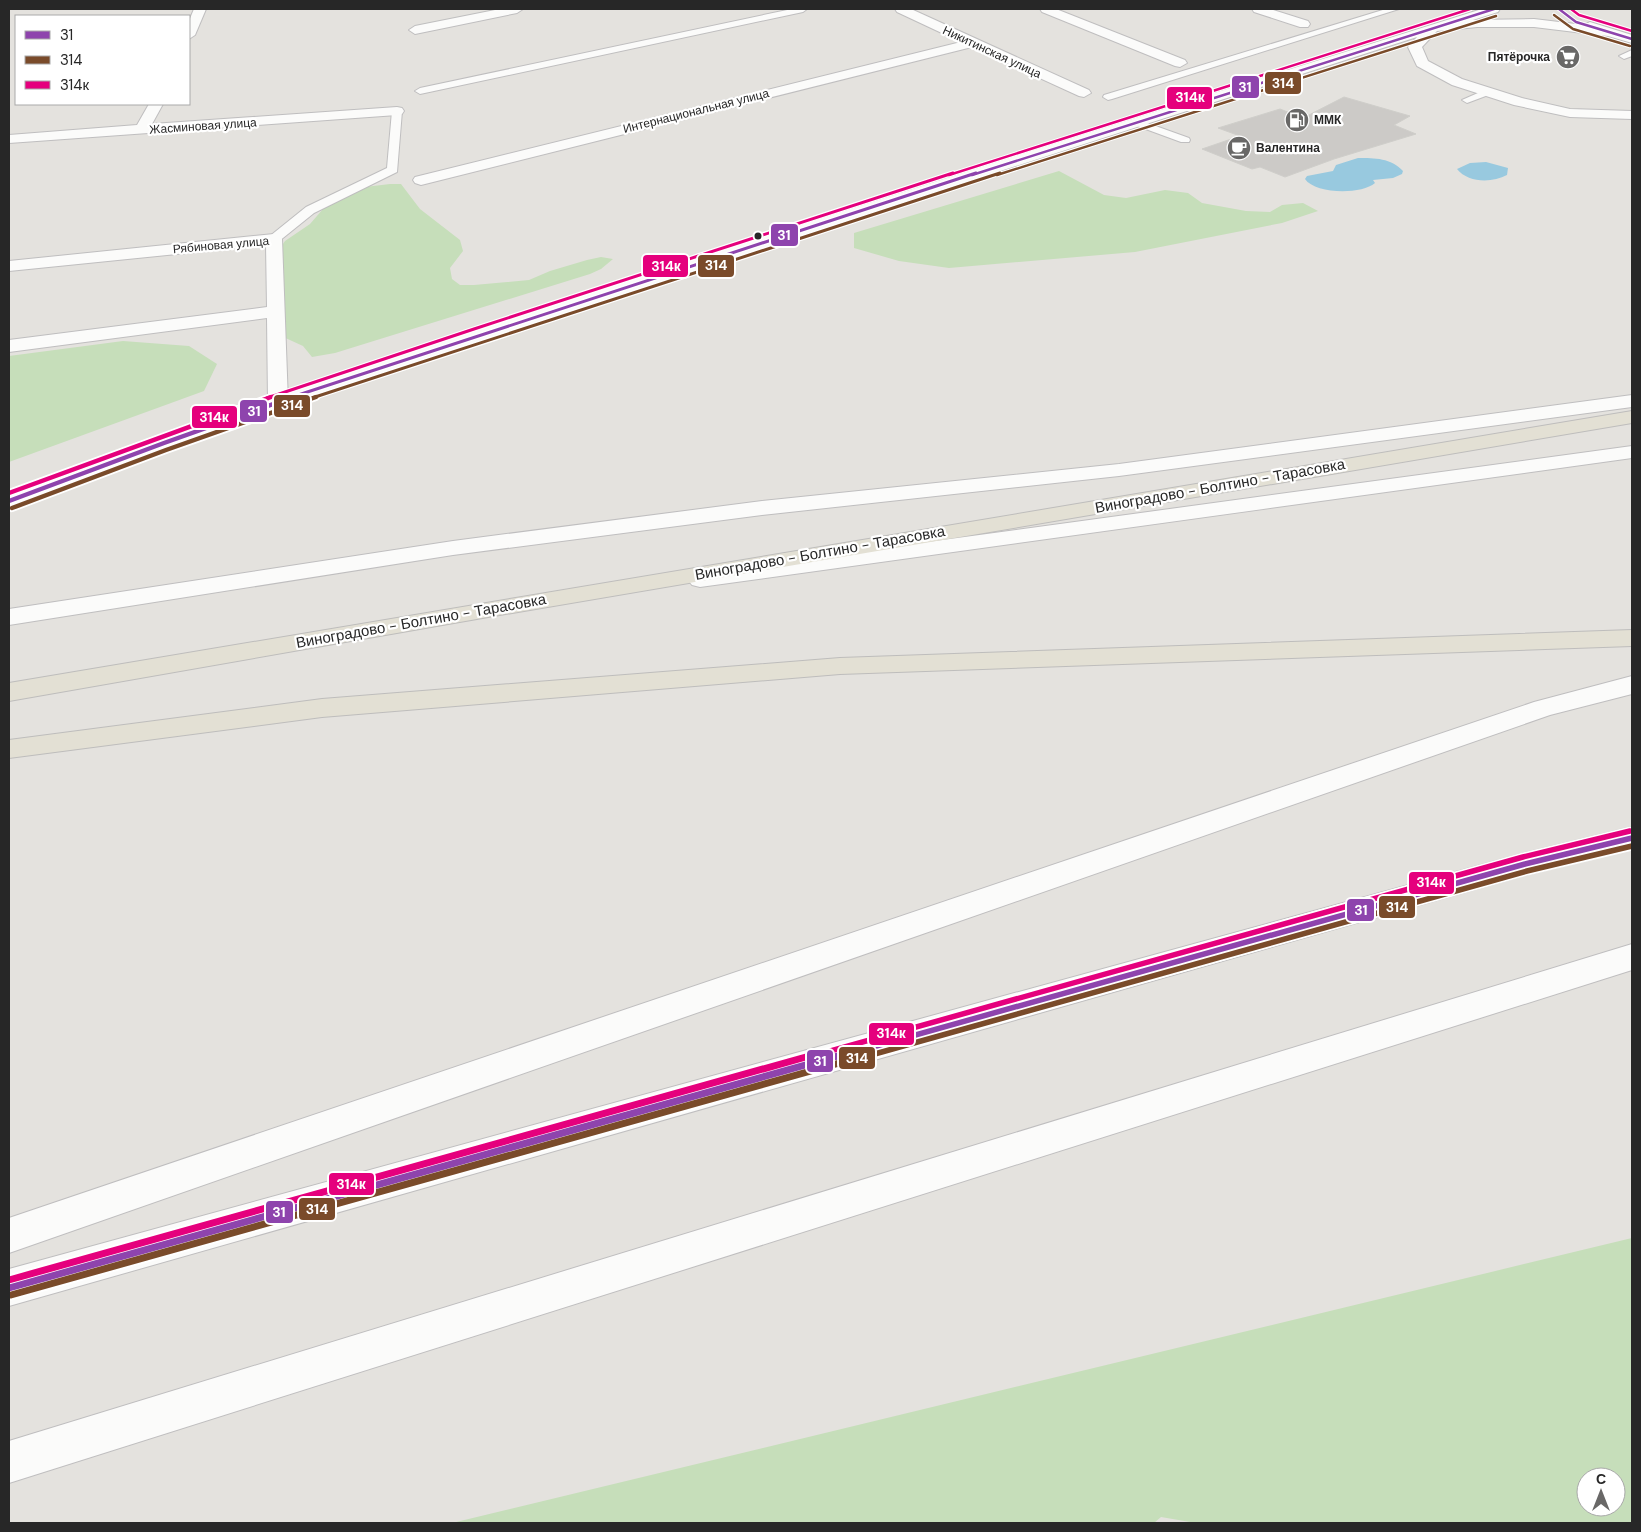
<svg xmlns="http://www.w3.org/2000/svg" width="1641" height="1532" viewBox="0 0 1641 1532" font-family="'DM Sans',sans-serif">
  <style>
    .green { fill: #c6deba; fill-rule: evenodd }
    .water { fill: #98c9df }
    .building { fill: #cccac7; stroke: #cfceca }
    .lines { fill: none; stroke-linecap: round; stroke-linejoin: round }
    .service-casing { stroke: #bfbebf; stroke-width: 2 }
    .minor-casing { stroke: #bfbebf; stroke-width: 2 }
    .secondary-casing { stroke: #bfbebf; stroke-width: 2 }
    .primary-casing { stroke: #bebdbc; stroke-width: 2 }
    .service { fill: #fbfbfa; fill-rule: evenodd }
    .minor { fill: #fbfbfa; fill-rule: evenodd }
    .secondary { fill: #fbfbfa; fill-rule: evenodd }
    .primary { fill: #e3e0d4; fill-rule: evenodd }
    .bus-1-far4-casing { stroke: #fff; stroke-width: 4.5 }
    .bus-1-far3-casing { stroke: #fff; stroke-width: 5.5 }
    .bus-1-far2-casing { stroke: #fff; stroke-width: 8 }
    .bus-1-far1-casing { stroke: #fff; stroke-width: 9 }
    .bus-1-casing { stroke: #fff; stroke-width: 11 }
    .bus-2-far4-casing { stroke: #fff; stroke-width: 4.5 }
    .bus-2-far3-casing { stroke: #fff; stroke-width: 5.5 }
    .bus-2-far2-casing { stroke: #fff; stroke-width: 8 }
    .bus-2-far1-casing { stroke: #fff; stroke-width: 9 }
    .bus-2-casing { stroke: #fff; stroke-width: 11 }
    .bus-3-far4-casing { stroke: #fff; stroke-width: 4.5 }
    .bus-3-far3-casing { stroke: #fff; stroke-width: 5.5 }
    .bus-3-far2-casing { stroke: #fff; stroke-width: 8 }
    .bus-3-far1-casing { stroke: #fff; stroke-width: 9 }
    .bus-3-casing { stroke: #fff; stroke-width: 11 }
    .bus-1-far4 { stroke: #8e44ad; stroke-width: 2.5 }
    .bus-1-far3 { stroke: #8e44ad; stroke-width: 3 }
    .bus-1-far2 { stroke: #8e44ad; stroke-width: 4.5 }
    .bus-1-far1 { stroke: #8e44ad; stroke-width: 5.5 }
    .bus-1 { stroke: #8e44ad; stroke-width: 7 }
    .bus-2-far4 { stroke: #7a4b2a; stroke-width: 2.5 }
    .bus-2-far3 { stroke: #7a4b2a; stroke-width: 3 }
    .bus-2-far2 { stroke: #7a4b2a; stroke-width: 4.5 }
    .bus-2-far1 { stroke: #7a4b2a; stroke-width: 5.5 }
    .bus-2 { stroke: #7a4b2a; stroke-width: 7 }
    .bus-3-far4 { stroke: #e5007d; stroke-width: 2.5 }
    .bus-3-far3 { stroke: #e5007d; stroke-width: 3 }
    .bus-3-far2 { stroke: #e5007d; stroke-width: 4.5 }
    .bus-3-far1 { stroke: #e5007d; stroke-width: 5.5 }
    .bus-3 { stroke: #e5007d; stroke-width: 7 }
    .bus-dot { fill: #272727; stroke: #fff; stroke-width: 2 }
    .labels { text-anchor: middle; stroke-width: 4.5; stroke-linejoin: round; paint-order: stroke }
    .far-street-label { font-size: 12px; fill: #272727; stroke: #fff }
    .far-poi-label { font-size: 12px; font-weight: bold; fill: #272727; stroke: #fff; text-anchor: start }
    .street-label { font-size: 15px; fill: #272727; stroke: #fff }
    .line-badge { stroke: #fff; stroke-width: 2 }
    .badge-label { font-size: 14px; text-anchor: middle; font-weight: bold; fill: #fff }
  </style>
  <rect width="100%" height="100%" fill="#e4e2de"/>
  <!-- green -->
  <g class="green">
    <polygon points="1059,171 1104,195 1126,198 1165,190 1188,193 1202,203 1246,211 1270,212 1282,205 1303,203 1318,211 1282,223 1135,252 949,268 899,261 854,248 854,233"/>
    <polygon points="390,184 401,184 420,209 460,240 463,251 450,268 452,279 460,285 474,285 529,280 550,271 587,260 601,257 613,259 601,269 590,274 335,353 312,357 303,346 268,330 270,263 285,241 310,224 323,209 337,199 365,187"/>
    <polygon points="123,341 189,346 217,364 204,391 9,462 9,356"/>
    <path d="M1632,1238V1523H1196L1161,1517L1154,1523H452ZM1586,1477H1616V1507H1586Z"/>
  </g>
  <!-- water -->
  <g class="water">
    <path d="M1358,158C1375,158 1391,158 1403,171L1402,174L1393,178L1373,180L1375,183C1361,195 1315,194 1305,179L1307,176L1333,171L1336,165Z"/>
    <path d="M1486,162L1508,168L1507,175C1492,183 1468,183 1457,169L1470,163Z"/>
  </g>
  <!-- building -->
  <polygon class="building" points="1344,97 1410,116 1394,125 1416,134 1334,159 1285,177 1260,167 1252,169 1202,149 1240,136 1218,128 1280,109 1303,118"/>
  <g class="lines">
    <!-- service casing -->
    <g class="service-casing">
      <g id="service">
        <polygon points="792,9 807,9 803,12 420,94 415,91 420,88"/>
        <polygon points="1386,9 1399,9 1112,99 1108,100 1103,97 1104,95"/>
        <polygon points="1632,50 1632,56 1624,59 1619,56"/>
        <polygon points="1487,89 1491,90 1491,94 1467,103 1462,100"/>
        <polygon points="397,108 402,111 397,172 314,213 278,242 270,242 268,239 270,236 306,207 387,168 392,111"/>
        <polygon points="1136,119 1189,138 1190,140 1189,142 1181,142 1132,124 1131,122 1132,120"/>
      </g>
    </g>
    <!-- minor casing -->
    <g class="minor-casing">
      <g id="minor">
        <polygon points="194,9 206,9 195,35 189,39 189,21"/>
        <polygon points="500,9 523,9 517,13 415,34 409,30 415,26"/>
        <polygon points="895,9 911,9 1089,90 1091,93 1084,97 1079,96 972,47 421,185 415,183 413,180 415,177 961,42 897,12"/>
        <polygon points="1040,9 1056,9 1185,60 1187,63 1180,67 1175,66 1042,12"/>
        <polygon points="1252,9 1270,9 1308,21 1310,24 1308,27 1300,27 1254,12"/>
        <polygon points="149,104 163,104 152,124 397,107 402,108 404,111 402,114 397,115 9,143 9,135 137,125"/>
        <polygon points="274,234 280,235 282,239 288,402 285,406 278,408 271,406 268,402 267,318 9,352 9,340 267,307 266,245 9,271 9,261"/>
        <polygon points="1632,944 1632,970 9,1483 9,1441"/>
      </g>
    </g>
    <!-- secondary casing -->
    <g class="secondary-casing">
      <g id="secondary">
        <path d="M1482,9H1500L1498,12L1473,20L1534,19L1584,25L1590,22L1632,35V43L1608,36L1534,27H1477L1437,31L1422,47L1428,61L1462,79L1522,98L1570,109L1632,111V119L1570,117L1514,105L1452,85L1417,66L1408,47L1417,37L938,191L381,374L161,450L9,508V493C212,414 420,348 628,281C912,188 1197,98 1482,9Z"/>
        <polygon points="1632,395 1632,407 1119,476 762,515 453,555 9,625 9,609 453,541 762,501 1119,464"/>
        <polygon points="1632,446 1632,458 700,587 692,585 688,580 692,575 700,573"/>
        <polygon points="1632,676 1632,694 1550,715 9,1253 9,1218 1534,702"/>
        <polygon points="1632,827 1632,849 1525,875 9,1306 9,1269 1525,853"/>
      </g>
    </g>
    <!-- primary casing -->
    <g class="primary-casing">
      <g id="primary">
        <polygon points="1632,411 1632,423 494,616 9,701 9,683"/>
        <polygon points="1632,630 1632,646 840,674 322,717 9,758 9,740 322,699 840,658"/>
      </g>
    </g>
    <!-- service -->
    <use href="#service" class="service"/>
    <!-- minor -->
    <use href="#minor" class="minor"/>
    <!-- secondary -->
    <use href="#secondary" class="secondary"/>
    <!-- primary -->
    <use href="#primary" class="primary"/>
    <!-- bus-1-far4 casing -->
    <g class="bus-1-far4-casing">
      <g id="bus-1-far4">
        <polyline points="1559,9 1576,22 1632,39"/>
        <polyline points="972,175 1494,9"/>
      </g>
    </g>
    <!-- bus-1-far3 casing -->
    <g class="bus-1-far3-casing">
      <polyline id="bus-1-far3" points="289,398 976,173"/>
    </g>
    <!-- bus-1-far2 casing -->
    <g class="bus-1-far2-casing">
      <polyline id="bus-1-far2" points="9,501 164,443 293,397"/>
    </g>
    <!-- bus-1-far1 casing -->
    <g class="bus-1-far1-casing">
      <polyline id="bus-1-far1" points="837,1057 1525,864 1632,838"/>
    </g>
    <!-- bus-1 casing -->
    <g class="bus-1-casing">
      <polyline id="bus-1" points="9,1288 841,1055"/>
    </g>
    <!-- bus-2-far4 casing -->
    <g class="bus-2-far4-casing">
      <g id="bus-2-far4">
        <polyline points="1554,15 1573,29 1630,46"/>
        <polyline points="997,175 1496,16"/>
      </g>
    </g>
    <!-- bus-2-far3 casing -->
    <g class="bus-2-far3-casing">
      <polyline id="bus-2-far3" points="312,398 1000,173"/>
    </g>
    <!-- bus-2-far2 casing -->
    <g class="bus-2-far2-casing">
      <polyline id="bus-2-far2" points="12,508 166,450 316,397"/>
    </g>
    <!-- bus-2-far1 casing -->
    <g class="bus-2-far1-casing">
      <polyline id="bus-2-far1" points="864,1057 1527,871 1632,846"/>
    </g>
    <!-- bus-2 casing -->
    <g class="bus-2-casing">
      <polyline id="bus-2" points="11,1295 868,1055"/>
    </g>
    <!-- bus-3-far4 casing -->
    <g class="bus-3-far4-casing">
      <g id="bus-3-far4">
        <polyline points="1571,9 1579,15 1632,31"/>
        <polyline points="949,175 1470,9"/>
      </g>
    </g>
    <!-- bus-3-far3 casing -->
    <g class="bus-3-far3-casing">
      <polyline id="bus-3-far3" points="267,398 474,329 953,173"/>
    </g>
    <!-- bus-3-far2 casing -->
    <g class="bus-3-far2-casing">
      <polyline id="bus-3-far2" points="9,493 271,397"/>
    </g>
    <!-- bus-3-far1 casing -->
    <g class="bus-3-far1-casing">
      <polyline id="bus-3-far1" points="809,1057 1523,857 1630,831"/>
    </g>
    <!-- bus-3 casing -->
    <g class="bus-3-casing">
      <polyline id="bus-3" points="9,1280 813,1055"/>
    </g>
    <!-- bus-1-far4 -->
    <use href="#bus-1-far4" class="bus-1-far4"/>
    <!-- bus-1-far3 -->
    <use href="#bus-1-far3" class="bus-1-far3"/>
    <!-- bus-1-far2 -->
    <use href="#bus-1-far2" class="bus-1-far2"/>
    <!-- bus-1-far1 -->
    <use href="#bus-1-far1" class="bus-1-far1"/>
    <!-- bus-1 -->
    <use href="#bus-1" class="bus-1"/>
    <!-- bus-2-far4 -->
    <use href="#bus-2-far4" class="bus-2-far4"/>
    <!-- bus-2-far3 -->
    <use href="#bus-2-far3" class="bus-2-far3"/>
    <!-- bus-2-far2 -->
    <use href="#bus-2-far2" class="bus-2-far2"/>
    <!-- bus-2-far1 -->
    <use href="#bus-2-far1" class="bus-2-far1"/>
    <!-- bus-2 -->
    <use href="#bus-2" class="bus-2"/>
    <!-- bus-3-far4 -->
    <use href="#bus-3-far4" class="bus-3-far4"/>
    <!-- bus-3-far3 -->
    <use href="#bus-3-far3" class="bus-3-far3"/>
    <!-- bus-3-far2 -->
    <use href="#bus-3-far2" class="bus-3-far2"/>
    <!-- bus-3-far1 -->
    <use href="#bus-3-far1" class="bus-3-far1"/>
    <!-- bus-3 -->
    <use href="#bus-3" class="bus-3"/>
  </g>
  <!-- icons -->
  <defs>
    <g id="supermarket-disc" transform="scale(1.25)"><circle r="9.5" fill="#696867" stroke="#fff"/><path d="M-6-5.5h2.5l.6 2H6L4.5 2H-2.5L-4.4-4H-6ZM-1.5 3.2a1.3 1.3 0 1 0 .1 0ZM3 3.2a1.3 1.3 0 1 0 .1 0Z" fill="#fff"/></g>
    <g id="fuel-disc" transform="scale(1.25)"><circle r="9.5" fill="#696867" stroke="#fff"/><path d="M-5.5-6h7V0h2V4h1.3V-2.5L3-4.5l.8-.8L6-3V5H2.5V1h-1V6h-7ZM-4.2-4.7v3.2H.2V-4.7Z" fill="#fff"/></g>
    <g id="cafe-disc" transform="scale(1.25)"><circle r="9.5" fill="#696867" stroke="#fff"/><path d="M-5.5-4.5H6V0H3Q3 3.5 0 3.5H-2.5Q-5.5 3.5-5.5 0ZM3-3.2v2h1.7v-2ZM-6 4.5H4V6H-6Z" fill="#fff"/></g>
  </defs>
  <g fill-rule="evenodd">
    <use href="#supermarket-disc" x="1568" y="57"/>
    <use href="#fuel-disc" x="1297" y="120"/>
    <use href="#cafe-disc" x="1239" y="148"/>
  </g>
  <!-- markers -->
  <circle class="bus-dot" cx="758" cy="236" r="4.5"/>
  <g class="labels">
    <!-- far-street labels -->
    <g class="far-street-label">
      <text transform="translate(992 52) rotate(25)" y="4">Никитинская улица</text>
      <text transform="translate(696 111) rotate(-14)" y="4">Интернациональная улица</text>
      <text transform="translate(203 126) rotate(-4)" y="4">Жасминовая улица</text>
      <text transform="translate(221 245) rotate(-5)" y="4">Рябиновая улица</text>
    </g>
    <!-- far-poi labels -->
    <g class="far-poi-label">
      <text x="1550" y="61" text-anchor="end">Пятёрочка</text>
      <text x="1314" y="124">ММК</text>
      <text x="1256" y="152">Валентина</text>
    </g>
    <!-- street labels -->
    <g class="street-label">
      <text transform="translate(1220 486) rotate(-10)" y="5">Виноградово - Болтино - Тарасовка</text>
      <text transform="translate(820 553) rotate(-10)" y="5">Виноградово - Болтино - Тарасовка</text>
      <text transform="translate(421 621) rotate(-10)" y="5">Виноградово - Болтино - Тарасовка</text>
    </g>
  </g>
  <g class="line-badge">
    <rect x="1264" y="71" width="38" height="24" rx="5" fill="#7a4b2a"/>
    <rect x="1231" y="75" width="29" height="24" rx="5" fill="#8e44ad"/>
    <rect x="1166" y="86" width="47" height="24" rx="5" fill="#e5007d"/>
    <rect x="770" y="223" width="29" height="24" rx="5" fill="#8e44ad"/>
    <rect x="697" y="254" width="38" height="24" rx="5" fill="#7a4b2a"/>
    <rect x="642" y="254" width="47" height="24" rx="5" fill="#e5007d"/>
    <rect x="273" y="394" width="38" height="24" rx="5" fill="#7a4b2a"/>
    <rect x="239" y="399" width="29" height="24" rx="5" fill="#8e44ad"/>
    <rect x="191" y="405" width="47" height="24" rx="5" fill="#e5007d"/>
    <rect x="1408" y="871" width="47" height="24" rx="5" fill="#e5007d"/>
    <rect x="1378" y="895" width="38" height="24" rx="5" fill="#7a4b2a"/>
    <rect x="1346" y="898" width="29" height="24" rx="5" fill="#8e44ad"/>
    <rect x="868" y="1022" width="47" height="24" rx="5" fill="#e5007d"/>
    <rect x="838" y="1046" width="38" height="24" rx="5" fill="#7a4b2a"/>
    <rect x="806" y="1049" width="28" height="24" rx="5" fill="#8e44ad"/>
    <rect x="328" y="1172" width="47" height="24" rx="5" fill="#e5007d"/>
    <rect x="298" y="1197" width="38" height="24" rx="5" fill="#7a4b2a"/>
    <rect x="265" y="1200" width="29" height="24" rx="5" fill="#8e44ad"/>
  </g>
  <g class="badge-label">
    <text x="1283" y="88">314</text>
    <text x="1245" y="92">31</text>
    <text x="1190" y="102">314к</text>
    <text x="784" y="240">31</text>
    <text x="716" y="270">314</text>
    <text x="666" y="271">314к</text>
    <text x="292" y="410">314</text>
    <text x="254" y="416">31</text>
    <text x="214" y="422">314к</text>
    <text x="1431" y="887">314к</text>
    <text x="1397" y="912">314</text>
    <text x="1361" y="915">31</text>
    <text x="891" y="1038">314к</text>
    <text x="857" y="1063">314</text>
    <text x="820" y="1066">31</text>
    <text x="351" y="1189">314к</text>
    <text x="317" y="1214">314</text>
    <text x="279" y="1217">31</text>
  </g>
  <!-- border -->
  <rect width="1641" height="1532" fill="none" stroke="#272727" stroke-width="20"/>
  <!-- legend -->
  <rect x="15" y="15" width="175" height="90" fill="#ffffff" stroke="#a9a9a9"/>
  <rect x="25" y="31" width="25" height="8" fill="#8e44ad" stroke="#a9a9a9"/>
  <text x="60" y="40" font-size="15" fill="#272727">31</text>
  <rect x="25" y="56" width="25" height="8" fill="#7a4b2a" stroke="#a9a9a9"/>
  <text x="60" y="65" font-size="15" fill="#272727">314</text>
  <rect x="25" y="81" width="25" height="8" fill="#e5007d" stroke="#a9a9a9"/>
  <text x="60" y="90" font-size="15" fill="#272727">314к</text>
  <!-- north arrow -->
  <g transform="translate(1601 1492)"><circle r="24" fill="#ffffff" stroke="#a9a9a9"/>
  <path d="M0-4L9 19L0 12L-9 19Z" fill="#696867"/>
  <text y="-8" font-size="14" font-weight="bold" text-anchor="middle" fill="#272727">С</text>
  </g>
</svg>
